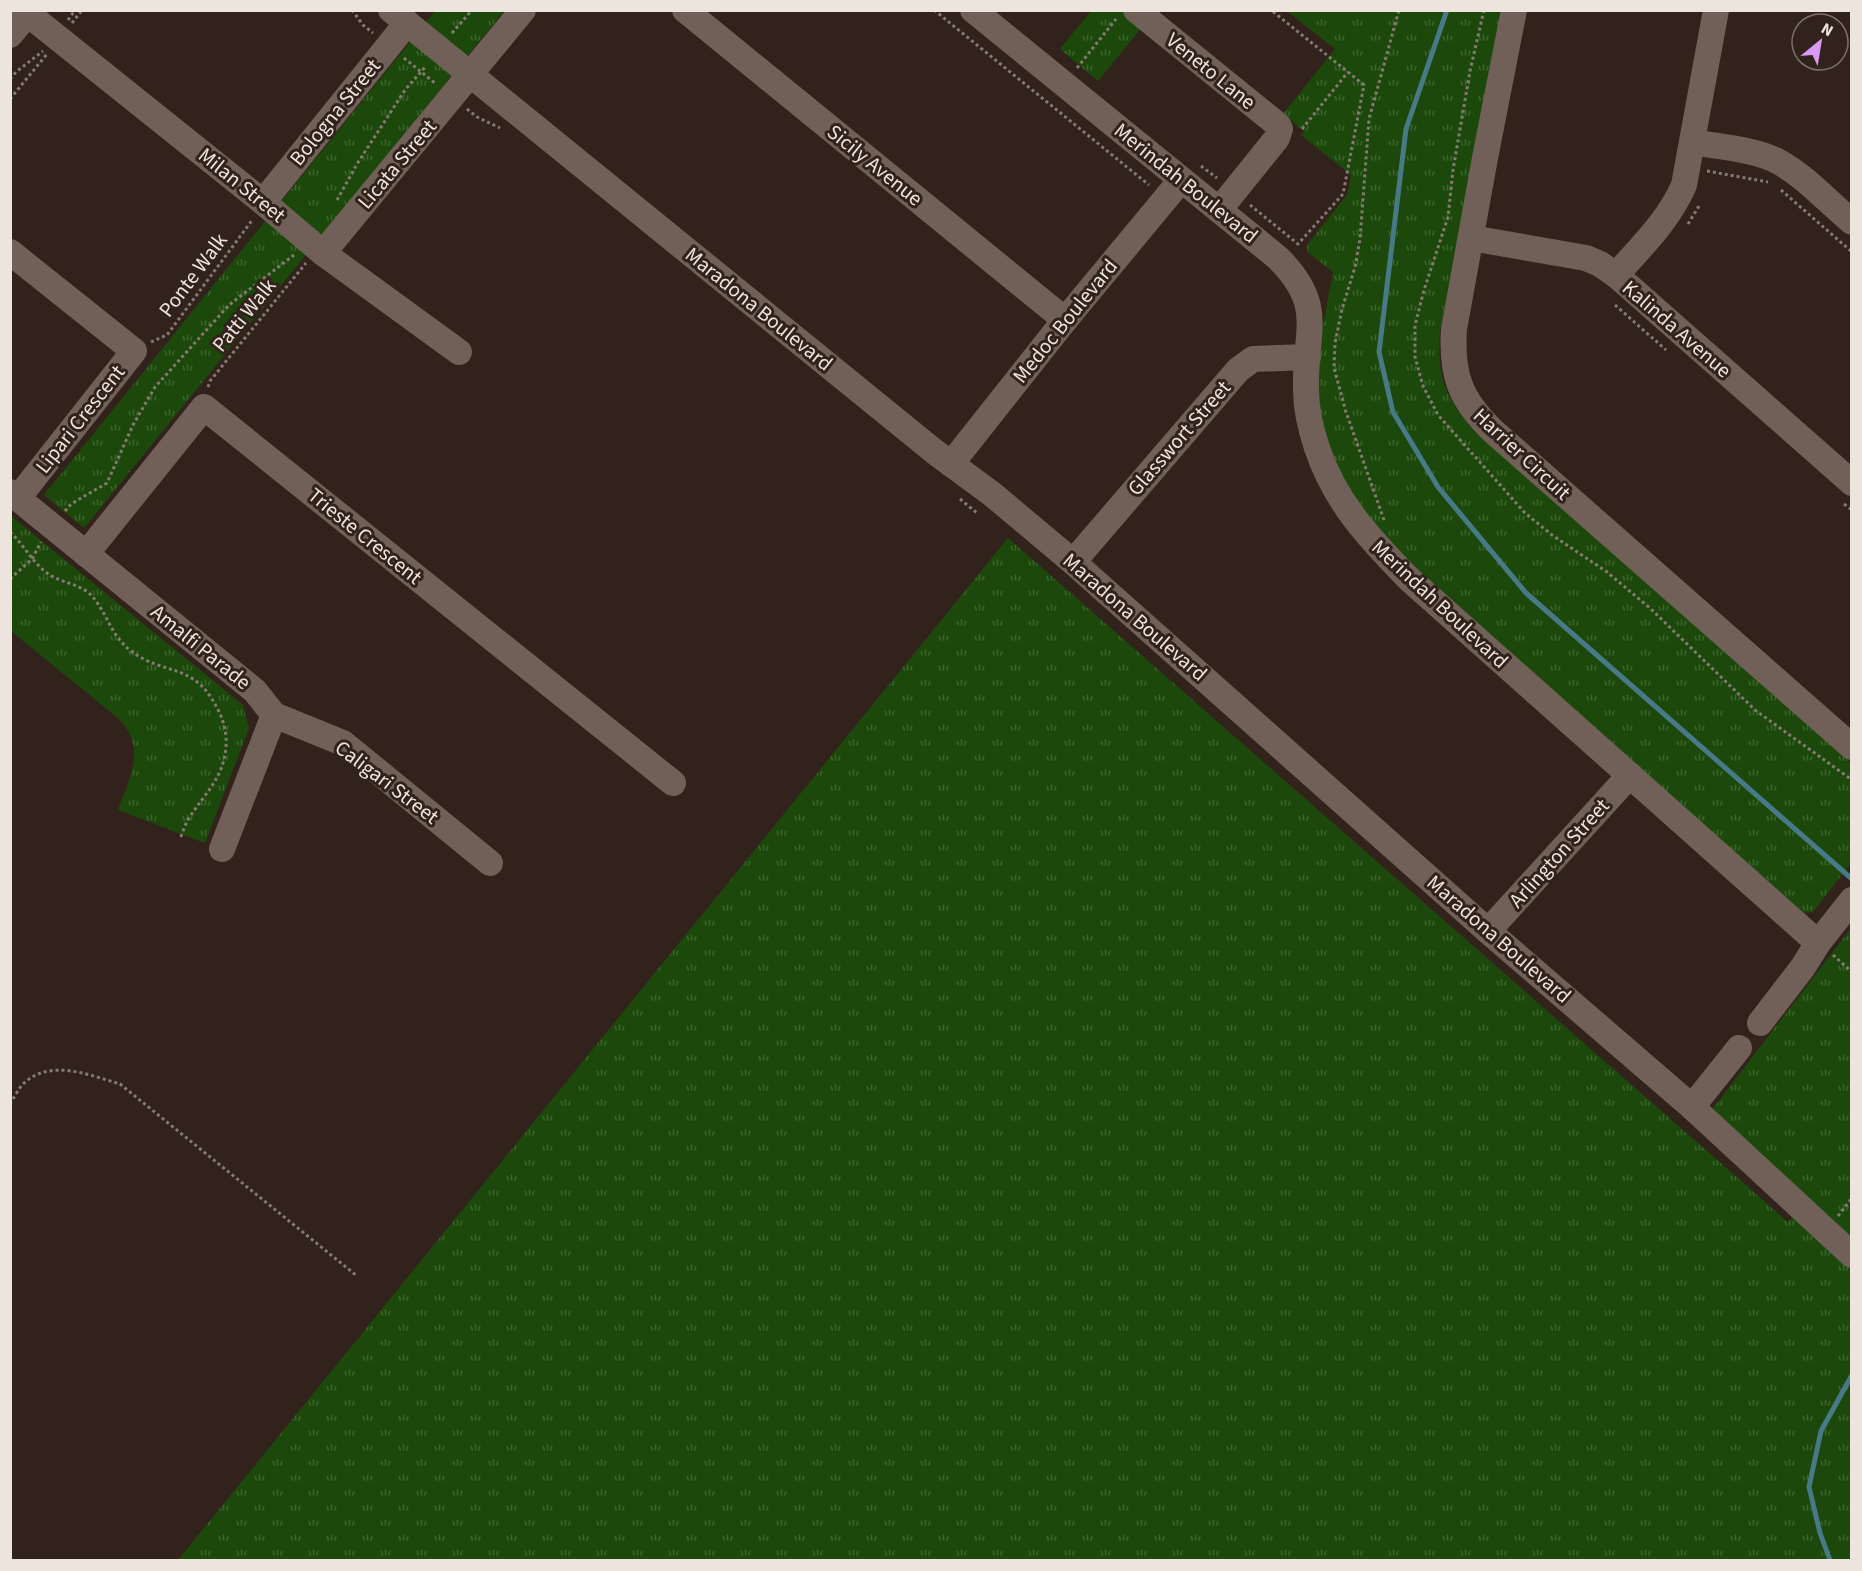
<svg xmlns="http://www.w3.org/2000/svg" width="1862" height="1571" viewBox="0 0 1862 1571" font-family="'Source Sans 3',sans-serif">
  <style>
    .park { fill: url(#park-tufts) }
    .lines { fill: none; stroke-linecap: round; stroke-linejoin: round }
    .stream { stroke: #487987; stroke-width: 5 }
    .path { stroke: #857972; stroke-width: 3; stroke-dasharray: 3 3; stroke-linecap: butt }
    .minor { stroke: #706057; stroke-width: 26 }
    .labels { text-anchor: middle; stroke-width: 6; stroke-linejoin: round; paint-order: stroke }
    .street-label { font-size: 21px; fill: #ede4de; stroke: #31231b }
  </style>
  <defs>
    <pattern id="park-tufts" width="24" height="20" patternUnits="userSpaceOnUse" patternTransform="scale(1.5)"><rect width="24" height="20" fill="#1c490b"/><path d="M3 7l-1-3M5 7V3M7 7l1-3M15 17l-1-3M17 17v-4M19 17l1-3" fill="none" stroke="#3d632e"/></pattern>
  </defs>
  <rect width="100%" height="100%" fill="#31231b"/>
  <!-- park -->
  <g class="park">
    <polygon points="435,11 504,11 84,528 44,495"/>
    <polygon points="1091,11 1155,11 1098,81 1060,49"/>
    <path d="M1287,11H1501L1440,331C1437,376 1444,397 1474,431L1851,763V863L1813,912L1802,913L1385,547L1329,458L1316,389L1321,335L1333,272L1307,252V245L1347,195L1351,175L1301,135L1304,131L1283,114L1335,49Z"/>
    <path d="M11,516L243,705L249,728L205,843L118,810C130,776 147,749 119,719L11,631Z"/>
    <polygon points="1008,538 1788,1222 1800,1208 1705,1119 1851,928 1851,1560 178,1560"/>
  </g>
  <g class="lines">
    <!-- stream -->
    <g class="stream">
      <polyline points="1447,10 1406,129 1379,352 1393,412 1438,487 1526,593 1852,879"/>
      <polyline points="1830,1560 1820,1533 1809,1487 1821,1431 1852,1375"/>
    </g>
    <!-- path -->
    <g class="path">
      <polyline points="352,10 363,25 373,33"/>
      <polyline points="934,10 1149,185"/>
      <polyline points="1484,10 1470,71 1453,170 1448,217 1424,290 1415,325 1415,357 1423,386 1438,415 1525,513 1552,535 1607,572 1651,609 1755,710 1852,780"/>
      <polyline points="68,20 75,10"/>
      <polyline points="72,23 82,10"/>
      <polyline points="452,33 472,10"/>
      <polyline points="404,58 436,84"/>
      <polyline points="1077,68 1116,19"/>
      <polyline points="10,79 16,72 43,51"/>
      <polyline points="10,99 47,54"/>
      <polyline points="467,109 477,117 500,128"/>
      <polyline points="1302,129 1348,72"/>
      <polyline points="1201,166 1217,178"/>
      <polyline points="1707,171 1768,182"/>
      <polyline points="1781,190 1852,252"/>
      <polyline points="337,200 357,164 405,90 426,66"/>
      <polyline points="1250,205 1298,244 1343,194 1364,85 1271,10"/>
      <polyline points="1688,224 1699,206"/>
      <polyline points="1615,305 1666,350"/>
      <polyline points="151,342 167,335 253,219"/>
      <polyline points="208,387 210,381 306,263"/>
      <polyline points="960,499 977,513"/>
      <polyline points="1844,504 1852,510"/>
      <polyline points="65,511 71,504 107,483 133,425 155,387 229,305 294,255"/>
      <polyline points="1384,520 1346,412 1334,368 1335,343 1342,309 1355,267 1360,239 1369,119 1399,10"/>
      <path d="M10,532C24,545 32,562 47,573C60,583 79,583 91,595C107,612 110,635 131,651C164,676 193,662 216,706C223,718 227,732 226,746C224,778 205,793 189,818C185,824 183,832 180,839"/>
      <polyline points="10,579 32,559 41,542"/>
      <polyline points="1833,955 1852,972"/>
      <path d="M10,1104C14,1098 18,1089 23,1084C50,1058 89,1075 120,1084L357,1276"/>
      <polyline points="1838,1216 1852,1198"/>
    </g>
    <!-- minor -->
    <g class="minor">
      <polyline points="391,10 935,452 992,494 1073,562 1488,931 1692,1107 1852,1255"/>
      <polyline points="685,10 1065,320"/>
      <path d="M973,10L1278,258C1327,307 1304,331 1306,390C1306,409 1311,430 1317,448C1335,502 1369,538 1408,578L1818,943"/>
      <polyline points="1136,10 1278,125 1280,129 1277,138 1219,210"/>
      <path d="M1514,10L1485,158L1454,329C1451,375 1460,400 1494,432L1852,747"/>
      <polyline points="28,14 263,202 323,253 459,352"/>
      <polyline points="10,35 31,10"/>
      <path d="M1692,142C1719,147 1756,149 1779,162C1805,176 1829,203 1852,222"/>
      <polyline points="263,202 407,23"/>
      <polyline points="1471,238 1586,258 1600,264 1616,275 1852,483"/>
      <polyline points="10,252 134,351 18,498"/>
      <polyline points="323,253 523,10"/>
      <path d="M1616,275C1641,247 1669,220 1684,185L1716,10"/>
      <polyline points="951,464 1065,320 1181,180"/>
      <polyline points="10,492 255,691 274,715 222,849"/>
      <polyline points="86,554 204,407 673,783"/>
      <polyline points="1073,562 1238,370 1253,359 1308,357"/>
      <polyline points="274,715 343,743 490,863"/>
      <polyline points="1488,931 1630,775"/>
      <polyline points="1760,1023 1803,967 1818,943 1852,900"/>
      <polyline points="1692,1107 1739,1048"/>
    </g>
  </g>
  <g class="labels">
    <!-- street labels -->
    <g class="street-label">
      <text transform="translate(1211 71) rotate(39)" y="7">Veneto Lane</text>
      <text transform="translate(335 112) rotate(-51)" y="7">Bologna Street</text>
      <text transform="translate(397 164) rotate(-50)" y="7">Licata Street</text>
      <text transform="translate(875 165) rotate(39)" y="7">Sicily Avenue</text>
      <text transform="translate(1186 183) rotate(39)" y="7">Merindah Boulevard</text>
      <text transform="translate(242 185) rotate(39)" y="7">Milan Street</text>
      <text transform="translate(193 275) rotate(-53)" y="7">Ponte Walk</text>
      <text transform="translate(759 309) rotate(39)" y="7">Maradona Boulevard</text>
      <text transform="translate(244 315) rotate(-51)" y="7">Patti Walk</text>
      <text transform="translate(1065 321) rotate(-51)" y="7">Medoc Boulevard</text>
      <text transform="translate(1677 329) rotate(41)" y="7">Kalinda Avenue</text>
      <text transform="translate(80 419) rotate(-52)" y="7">Lipari Crescent</text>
      <text transform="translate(1179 438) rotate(-49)" y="7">Glasswort Street</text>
      <text transform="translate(1522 454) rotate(43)" y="7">Harrier Circuit</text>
      <text transform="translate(365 536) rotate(39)" y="7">Trieste Crescent</text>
      <text transform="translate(1440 604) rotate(43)" y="7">Merindah Boulevard</text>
      <text transform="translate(1135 617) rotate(41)" y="7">Maradona Boulevard</text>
      <text transform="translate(201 647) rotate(39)" y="7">Amalfi Parade</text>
      <text transform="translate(387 782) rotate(37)" y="7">Caligari Street</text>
      <text transform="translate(1559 853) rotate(-48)" y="7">Arlington Street</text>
      <text transform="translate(1499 939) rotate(41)" y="7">Maradona Boulevard</text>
    </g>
  </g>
  <!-- border -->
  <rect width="1862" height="1571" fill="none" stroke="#ede4de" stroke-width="24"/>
  <!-- north arrow -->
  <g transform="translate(1820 42) rotate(30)"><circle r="28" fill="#31231b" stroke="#7c7069" stroke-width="1.5"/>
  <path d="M0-4.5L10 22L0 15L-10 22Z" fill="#d99af7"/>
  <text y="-9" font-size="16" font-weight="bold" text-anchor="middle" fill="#ede4de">N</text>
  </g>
</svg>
